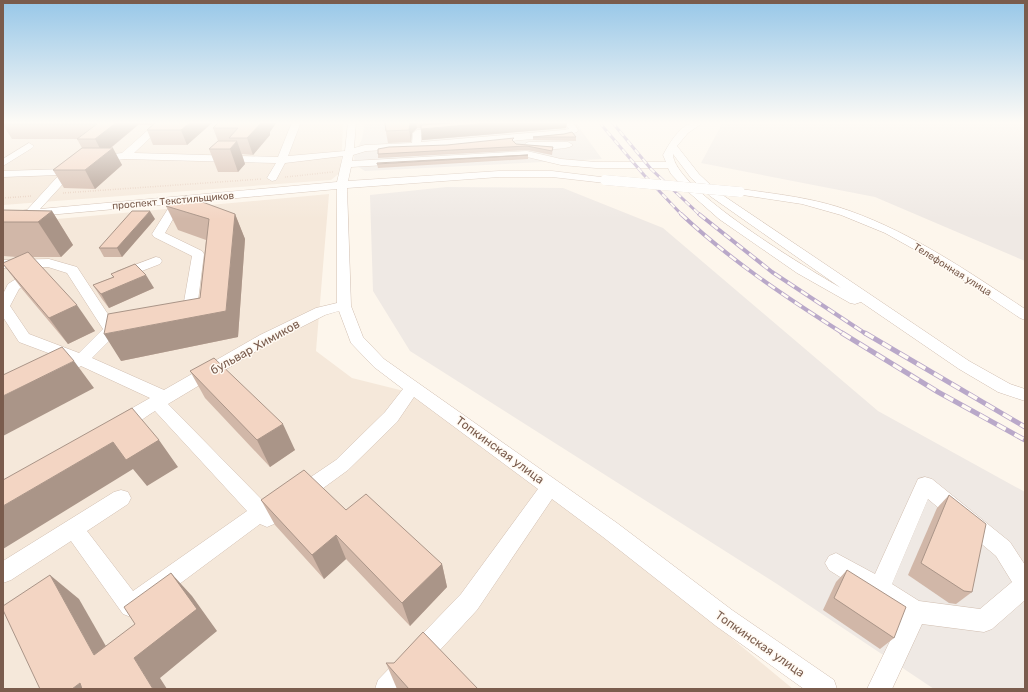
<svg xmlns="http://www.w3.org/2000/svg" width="1028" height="692" viewBox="0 0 1028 692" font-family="Rubik,sans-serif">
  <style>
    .residential { fill: #f5e8da }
    .industrial { fill: #efe9e4 }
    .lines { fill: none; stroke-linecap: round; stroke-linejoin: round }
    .minor-casing { stroke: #d1beb0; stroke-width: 1 }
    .path { stroke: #d9b8a5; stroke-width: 1.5; stroke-dasharray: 0.5 2; stroke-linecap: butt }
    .minor { fill: #fff; fill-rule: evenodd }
    .rail-far2-casing { stroke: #b9a8c9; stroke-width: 3 }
    .rail-far1-casing { stroke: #b9a8c9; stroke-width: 4 }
    .rail-casing { stroke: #b9a8c9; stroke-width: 5 }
    .rail-far2 { stroke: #fffaf3; stroke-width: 2; stroke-dasharray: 6; stroke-linecap: butt }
    .rail-far1 { stroke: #fffaf3; stroke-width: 2.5; stroke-dasharray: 8; stroke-linecap: butt }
    .rail { stroke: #fffaf3; stroke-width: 3.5; stroke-dasharray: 10; stroke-linecap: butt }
    .minor-bridge-casing { stroke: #d1beb0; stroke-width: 10; stroke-linecap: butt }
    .minor-bridge { stroke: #fff; stroke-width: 10 }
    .wall { fill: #d1b7a8 }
    .shaded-wall { fill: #aa9588 }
    .building { fill: #f3d5c3; stroke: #aa9588 }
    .labels { text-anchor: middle; stroke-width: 3; stroke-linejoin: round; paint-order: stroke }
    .far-street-label { font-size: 10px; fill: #7a5c4d; stroke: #fffaf3 }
    .street-label { font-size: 12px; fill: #7a5c4d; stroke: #fffaf3 }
  </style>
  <rect width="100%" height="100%" fill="#fdf6ec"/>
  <!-- residential -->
  <g class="residential">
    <polygon points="3,122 343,122 341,172 331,180 3,205"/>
    <polygon points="329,194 316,351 352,378 428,397 550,487 793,689 3,689 3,224"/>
  </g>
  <!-- industrial -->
  <g class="industrial">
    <polygon points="365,122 575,122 602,159 365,171 355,165 354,156 362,139"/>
    <polygon points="723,122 1025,122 1025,261 875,197 701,163"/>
    <polygon points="447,187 563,188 663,228 878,411 1025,492 1025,689 934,689 777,584 410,351 373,291 370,195"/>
  </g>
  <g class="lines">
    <!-- minor casing -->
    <g class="minor-casing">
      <g id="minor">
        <path d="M157,122H167L134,153L278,157L292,122H301L288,156L345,151L348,122H356L354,148L365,145L412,143L413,133L417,130L444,129L445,131L444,133L421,135V142L563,130L569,129L564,122H573L578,130L577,132L564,136L447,147L366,151L353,155L352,161L527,151L561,159L596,162H666L663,155C669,144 678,128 691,123C695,122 700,122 704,122L688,133L677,146L699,174L718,192L969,361L1010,384L1025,389V401L998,392L959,369L861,302L855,304L850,303L797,273L719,219L685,189L671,174L668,168H596L561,165L527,157L351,167L348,181L499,171H552L609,178L610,180L605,183L552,177H499L347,188L351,306L363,337L384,359L617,523L732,610L834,680L837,689H804L716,626L603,537L552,499L477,610L404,689H375L378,680L461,594L538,489L414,397L397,422L348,470L274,524L267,527L260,524L139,614L131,617L123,614L71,541L11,580L3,583V561L114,492L121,490L128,492L131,498L128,504L87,531L133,591L247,511L155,411C143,418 127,433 113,429L110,424L113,419L150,398L81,366C72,371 61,379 50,376L48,372L50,368L67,360L19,342L3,317V294L8,284L30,270H40L41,273L19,289L10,306L29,334L79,353L103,329L67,273L48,267L3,268V260L49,259L77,267L115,325L123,323L128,325L130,328L128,331L116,334L92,358L164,390L260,335L316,308L337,303V189L182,203L165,233L202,251L204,254L196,316L194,319L186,322L181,320L179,317L182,313L192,256L154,237L152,234L171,204L3,219V213L27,210L59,175L3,177V171L66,169L70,166H78L79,168L72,174L40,209L337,182L343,156L285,163L276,180L272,181L267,178L276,163L125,159L98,162L93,159L98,156L122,153ZM673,154L691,178L710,196L841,288C810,270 672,188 673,154ZM339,311L351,343L374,367L403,389L385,412L336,460L268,506L168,404L270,343L325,315Z"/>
        <path d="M529,142H568L573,145C567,151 535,149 526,147L524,145L526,143Z"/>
        <polygon points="29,143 34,146 32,148 3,166 3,159"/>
        <path d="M740,189C777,194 815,198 850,211C914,234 969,272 1025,309V320L1020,318L935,261L885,233L841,215L802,204L736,194L735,192Z"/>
        <polygon points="156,257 160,258 162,261 160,264 121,279 116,278 115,275 116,272"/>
        <path d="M925,477L932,479L1010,542L1025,565V600L992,629L984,632L922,624L892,689H867L902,616L829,570L825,563L829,556L836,553L875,574L918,479ZM928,499L996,556L1012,582L980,609L919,601L892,584Z"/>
      </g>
    </g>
    <!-- path -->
    <g class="path">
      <polyline points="285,177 333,172"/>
      <polyline points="63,193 262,179"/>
      <polyline points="3,198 32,196"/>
    </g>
    <!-- minor -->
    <use href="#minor" class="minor"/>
    <!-- rail-far2 casing -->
    <g class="rail-far2-casing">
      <g id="rail-far2">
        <polyline points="599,122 644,175 682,215"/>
        <polyline points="612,122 651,169 700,215"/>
      </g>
    </g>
    <!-- rail-far1 casing -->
    <g class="rail-far1-casing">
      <g id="rail-far1">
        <path d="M681,214C730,260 787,298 844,334"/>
        <polyline points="699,214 772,272 866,334"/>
      </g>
    </g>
    <!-- rail casing -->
    <g class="rail-casing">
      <g id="rail">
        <polyline points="842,333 938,392 1025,440"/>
        <polyline points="865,333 1025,427"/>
      </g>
    </g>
    <!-- rail-far2 -->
    <use href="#rail-far2" class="rail-far2"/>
    <!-- rail-far1 -->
    <use href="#rail-far1" class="rail-far1"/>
    <!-- rail -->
    <use href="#rail" class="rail"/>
    <!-- minor-bridge casing -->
    <g class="minor-bridge-casing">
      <polyline id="minor-bridge" points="605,180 740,192"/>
    </g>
    <!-- minor-bridge -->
    <use href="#minor-bridge" class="minor-bridge"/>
  </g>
  <!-- wall -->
  <g class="wall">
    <polygon points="6,122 154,122 152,125 138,125 111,148 122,165 95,189 64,188 53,170 82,148 77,139 12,139 3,125"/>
    <polygon points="213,122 187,145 153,145 147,130"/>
    <polygon points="219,122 270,132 270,135 253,155 242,154 245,164 238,172 218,172 209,149 218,141 213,128"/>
    <polygon points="384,122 567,122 566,128 422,140 421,128 417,128 412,133 411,142 388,143"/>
    <polygon points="564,134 576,137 576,141 533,140 533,137"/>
    <polygon points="514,141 516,144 553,147 552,155 527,150 378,158 378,154"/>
    <polygon points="528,155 528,159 378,168 377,164"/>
    <polygon points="166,206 235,214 245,239 238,337 121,361 200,298 206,240 178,230"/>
    <polygon points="3,210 52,211 73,245 61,257 32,257 95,331 68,344 22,289 3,264 17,257 3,256"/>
    <polygon points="155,219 122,257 104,257 99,248"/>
    <polygon points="111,274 154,288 109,308 102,299 93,285 113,277"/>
    <polygon points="190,371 295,450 270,467 205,398"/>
    <polygon points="949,495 972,592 956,604 949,603 908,575 937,508"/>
    <polygon points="261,500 346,510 442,564 447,587 410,626 346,559 324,579 275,525"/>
    <polygon points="847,570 894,638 880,649 823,610 836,582"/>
    <polygon points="386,663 394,663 478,689 397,689"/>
  </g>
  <!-- shaded-wall -->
  <g class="shaded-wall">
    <polygon points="117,122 137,122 138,125 103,154 95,139"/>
    <polygon points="191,122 213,122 187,145 181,130"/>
    <polygon points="262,122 277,122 270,132 270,135 253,155 247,138"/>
    <polygon points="410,122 416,122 417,128 412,133 411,142 409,130"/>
    <polygon points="501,122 567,122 566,128 422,140 421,129"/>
    <polygon points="237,141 245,164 238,172 230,149"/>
    <polygon points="113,148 122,165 95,189 85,170"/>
    <polygon points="52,211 73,245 61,257 38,222"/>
    <polygon points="150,211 155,219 122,257 117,248"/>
    <polygon points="235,214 245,239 238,337 121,361 104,334 226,311"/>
    <polygon points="146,275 154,288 109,308 101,294"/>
    <polygon points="77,305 95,331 68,344 49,318"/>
    <polygon points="74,361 94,388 3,436 3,396"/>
    <polygon points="283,424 295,450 270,467 257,440"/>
    <polygon points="159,440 178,467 147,486 133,469 3,549 3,506 113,442"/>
    <polygon points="336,535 346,559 324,579 312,555"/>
    <polygon points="442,564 447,587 410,626 402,603"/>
    <polygon points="171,573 192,596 217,631 160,678 167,689 153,689 134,658"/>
    <polygon points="50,575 79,599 123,676 94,655"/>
    <polygon points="80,683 88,689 72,689"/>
  </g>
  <!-- building -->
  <g class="building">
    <polygon points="6,122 117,122 95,139 77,139 97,124 3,124"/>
    <polygon points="156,122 191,122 181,130 147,130"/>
    <polygon points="219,122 262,122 247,138 229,138 238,128 213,128"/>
    <polygon points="385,122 410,122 409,130 386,131"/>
    <polygon points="463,122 501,122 421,129 421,125"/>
    <polygon points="572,132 576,137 533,137 564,134"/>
    <polygon points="514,138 512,140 516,144 553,147 552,151 527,146 378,154 378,149 389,147 447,145"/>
    <polygon points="218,141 237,141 230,149 209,149"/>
    <polygon points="82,148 113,148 85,170 53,170"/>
    <polygon points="528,155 377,164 377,163"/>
    <polygon points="186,196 235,214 226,311 104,334 108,314 200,298 209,219 166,206"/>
    <polygon points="3,210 52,211 38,222 3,222"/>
    <polygon points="132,211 150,211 117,248 99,248"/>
    <polygon points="28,252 77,305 49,318 3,264 3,263"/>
    <polygon points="135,264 146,275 101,294 93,285 114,277 111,274"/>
    <polygon points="62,347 74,361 3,396 3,375"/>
    <polygon points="214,358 283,424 257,440 190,371"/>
    <polygon points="132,408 159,440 126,460 113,442 3,506 3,480"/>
    <polygon points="304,470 346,510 366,494 442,564 402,603 336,535 312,555 261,500"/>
    <polygon points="949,495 986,524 972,592 964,591 921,563"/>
    <polygon points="847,570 906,607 894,638 834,598"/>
    <polygon points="171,573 197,609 134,658 153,689 82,689 80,683 72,689 40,689 3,610 3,606 50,575 94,655 135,624 124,607"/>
    <polygon points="423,632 478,689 409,689 386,663 394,663"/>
  </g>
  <!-- sky -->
  <linearGradient id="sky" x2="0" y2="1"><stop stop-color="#97c7e8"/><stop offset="0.56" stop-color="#fefbf6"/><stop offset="1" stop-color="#fefbf6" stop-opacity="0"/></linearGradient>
  <rect width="1028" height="219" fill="url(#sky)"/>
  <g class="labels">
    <!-- far-street labels -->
    <g class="far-street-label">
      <text transform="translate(173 200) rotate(-5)" y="4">проспект Текстильщиков</text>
      <text transform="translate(953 269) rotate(32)" y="4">Телефонная улица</text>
    </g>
    <!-- street labels -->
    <g class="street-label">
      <text transform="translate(255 347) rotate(-29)" y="4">бульвар Химиков</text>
      <text transform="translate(500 450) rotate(36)" y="4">Топкинская улица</text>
      <text transform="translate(760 644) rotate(35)" y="4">Топкинская улица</text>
    </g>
  </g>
  <!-- border -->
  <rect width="1028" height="692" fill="none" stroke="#7a5c4d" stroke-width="8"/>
</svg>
